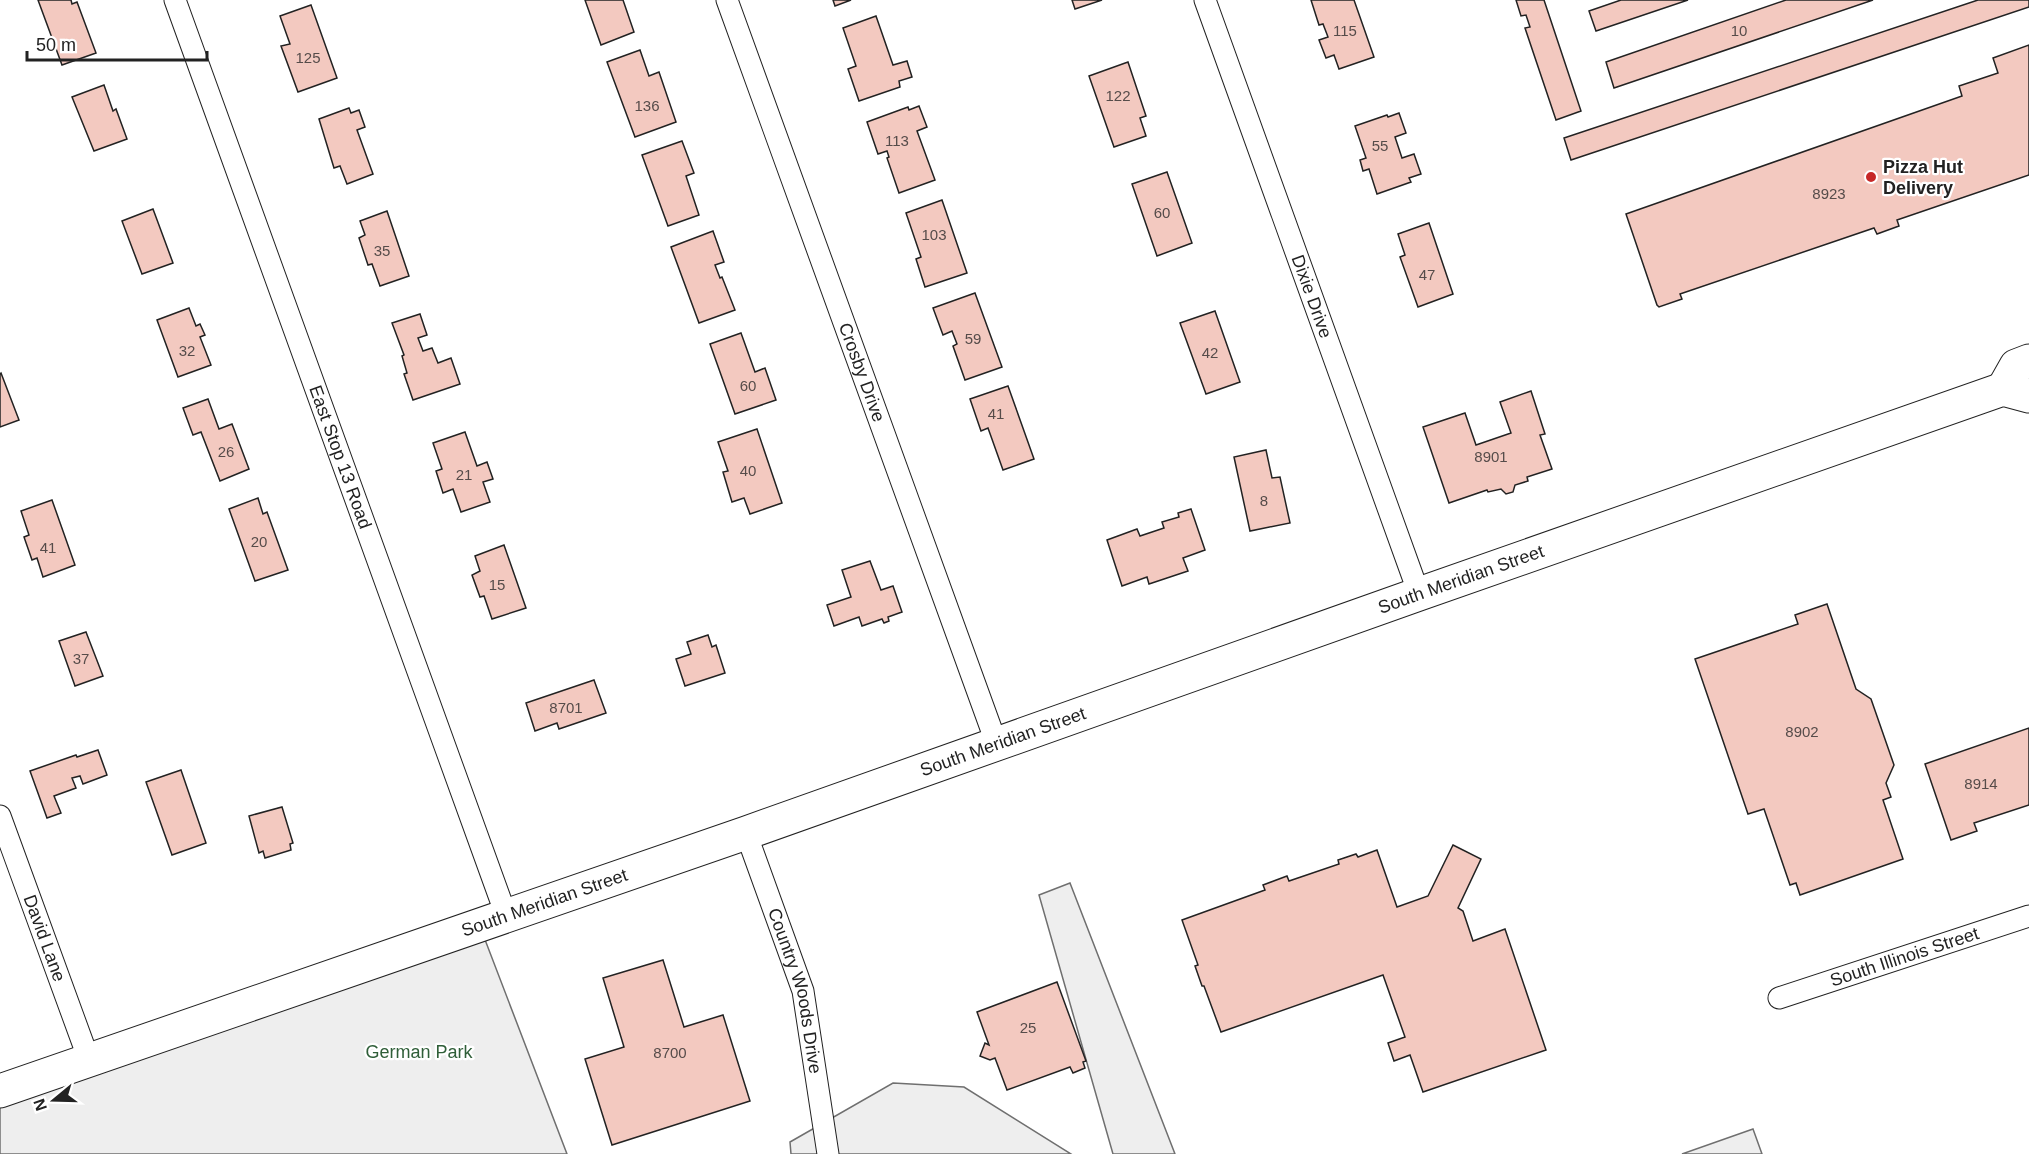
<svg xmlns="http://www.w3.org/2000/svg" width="2029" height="1154" viewBox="0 0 2029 1154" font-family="Helvetica,sans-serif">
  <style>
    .green { fill: #eee; stroke: #6f6f6f; stroke-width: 1.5 }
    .building { fill: #f3c9c0; stroke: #222; stroke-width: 1.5 }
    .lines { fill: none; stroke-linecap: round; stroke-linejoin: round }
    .minor-casing { stroke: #222; stroke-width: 23 }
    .primary-casing { stroke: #222; stroke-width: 35 }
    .minor { stroke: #fff; stroke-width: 21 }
    .primary { stroke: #fff; stroke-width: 33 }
    .poi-dot { fill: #c62828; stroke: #fff; stroke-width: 2 }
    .labels { text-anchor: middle; stroke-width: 4.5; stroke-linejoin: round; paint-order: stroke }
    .number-label { font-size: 15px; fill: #564c4a }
    .poi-label { font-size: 18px; font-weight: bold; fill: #222; stroke: #fff; text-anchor: start }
    .street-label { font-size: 18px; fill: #222; stroke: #fff }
    .park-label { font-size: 18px; fill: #2f5e38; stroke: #fff }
  </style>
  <rect width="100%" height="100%" fill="#fff"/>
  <!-- green -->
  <g class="green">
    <polygon points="1070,883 1175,1154 1113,1154 1039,895"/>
    <polygon points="479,924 567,1154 0,1154 0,1090"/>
    <polygon points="893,1083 964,1087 1071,1154 791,1154 790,1142"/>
    <polygon points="1753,1129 1762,1154 1682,1154"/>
  </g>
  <!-- building -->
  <g class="building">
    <polygon points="38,0 71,0 72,4 77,2 96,53 62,65"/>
    <polygon points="585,0 623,0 634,32 601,45"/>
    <polygon points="833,0 851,0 835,6"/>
    <polygon points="1072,0 1102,0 1075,9"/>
    <polygon points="1311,0 1354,0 1374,57 1339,69 1334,55 1326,58 1319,40 1328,37 1323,24 1319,25"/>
    <polygon points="1516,0 1544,0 1581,111 1556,120 1525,28 1530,27 1526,15 1521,16"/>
    <polygon points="1621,0 1688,0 1596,31 1589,11"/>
    <polygon points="1786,0 1873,0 1614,88 1606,62"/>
    <polygon points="1978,0 2029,0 2029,7 1571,160 1564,138"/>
    <polygon points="311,5 337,78 298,92 281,46 290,44 280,16"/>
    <polygon points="876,16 893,65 907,61 912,77 899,81 900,87 859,101 848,69 856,66 843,28"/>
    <polygon points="2029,45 2029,175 1897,220 1899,226 1877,234 1874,228 1680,294 1682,299 1659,307 1657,305 1626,214 1962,96 1959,86 1998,73 1993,58"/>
    <polygon points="640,50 649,76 659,72 676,122 635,137 607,62"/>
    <polygon points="1128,62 1146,116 1140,118 1146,136 1114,147 1089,76"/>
    <polygon points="104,85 113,111 116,109 127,139 94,151 72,97"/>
    <polygon points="919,106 927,127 917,131 935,180 899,193 887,158 889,157 887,151 878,154 867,122 908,107 909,110"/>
    <polygon points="349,108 351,113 359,110 365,127 357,130 373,174 347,184 340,166 334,168 319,119"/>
    <polygon points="1399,113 1406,133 1395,137 1402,158 1414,154 1421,174 1409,178 1411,182 1377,194 1369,169 1363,171 1360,160 1366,158 1355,126 1387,115 1388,117"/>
    <polygon points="682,141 694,173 686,176 699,215 668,226 642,155"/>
    <polygon points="1167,172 1192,243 1157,256 1132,184"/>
    <polygon points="942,200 967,273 925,287 916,259 921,257 906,213"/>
    <polygon points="153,209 173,263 142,274 122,221"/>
    <polygon points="387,211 409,276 380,286 372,264 368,265 359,238 365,235 360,221"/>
    <polygon points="1429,223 1453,294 1418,307 1400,257 1405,255 1398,234"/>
    <polygon points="713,231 724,262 715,265 720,278 722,277 735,310 699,323 671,247"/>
    <polygon points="975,293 1002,367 965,380 953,346 957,344 952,331 943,335 933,308"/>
    <polygon points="189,308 196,326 200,324 205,335 200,337 211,365 178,377 157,320"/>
    <polygon points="1215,311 1240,382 1206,394 1180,323"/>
    <polygon points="420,314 427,335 418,338 423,351 432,348 438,363 451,358 460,384 413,400 404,374 407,373 402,356 404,355 392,323"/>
    <polygon points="741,333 755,372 765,368 776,400 735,414 710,344"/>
    <polygon points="1,373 19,420 0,427 0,374"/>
    <polygon points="1008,386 1034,459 1003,470 988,428 981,431 970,399"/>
    <polygon points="1531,391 1545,434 1540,435 1552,469 1527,477 1528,481 1515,485 1513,492 1506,494 1501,489 1488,492 1487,490 1449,503 1423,427 1465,413 1476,445 1511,433 1500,402"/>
    <polygon points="208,399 219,429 232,424 249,469 220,481 201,432 193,435 183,408"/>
    <polygon points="757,429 782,503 750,514 744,498 732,502 723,472 728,471 718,442"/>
    <polygon points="465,432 477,466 487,462 493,479 483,482 490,502 461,512 453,489 443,493 436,471 442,469 433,443"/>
    <polygon points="1266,450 1272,478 1280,477 1290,523 1250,531 1234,457"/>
    <polygon points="258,498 263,514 267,512 288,570 255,581 229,509"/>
    <polygon points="52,500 75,565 43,577 37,558 32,560 24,537 29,535 21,511"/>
    <polygon points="1191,509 1205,550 1183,558 1188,571 1149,584 1147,577 1122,586 1107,540 1137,529 1140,536 1164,528 1162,522 1179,517 1178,513"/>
    <polygon points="504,545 526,608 492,619 484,596 480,597 472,575 480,571 475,556"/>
    <polygon points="870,561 881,590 893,586 902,612 888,617 889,621 884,623 882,619 862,626 859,617 834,626 827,605 851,597 842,570"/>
    <polygon points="1827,604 1856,689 1871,699 1894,765 1886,783 1891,797 1883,800 1903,859 1800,895 1796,883 1790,885 1764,809 1748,814 1695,659 1798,624 1795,615"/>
    <polygon points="86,632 103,676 75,686 59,641"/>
    <polygon points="708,635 712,647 716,645 725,673 685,686 676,659 691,654 687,642"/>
    <polygon points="594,680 606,713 559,729 557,723 535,731 526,703"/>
    <polygon points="2029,728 2029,805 1974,823 1977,831 1951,840 1925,764"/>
    <polygon points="98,750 107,775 83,784 80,776 72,778 76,788 54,796 61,813 47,818 30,771 76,755 77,757"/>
    <polygon points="181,770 206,843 172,855 146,782"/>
    <polygon points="282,807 293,843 290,844 291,850 265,858 263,851 259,853 249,816"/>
    <polygon points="1453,845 1481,859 1458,908 1463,911 1473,941 1505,929 1546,1050 1423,1092 1410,1055 1394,1061 1388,1043 1405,1037 1383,975 1221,1032 1204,986 1202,986 1195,966 1198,965 1182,920 1265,890 1263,885 1287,876 1289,881 1339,864 1338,860 1356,854 1358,857 1377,850 1397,907 1428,896"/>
    <polygon points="663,960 684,1027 723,1015 750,1101 612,1145 585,1059 624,1047 603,978"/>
    <polygon points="1057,982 1086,1061 1083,1062 1085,1068 1073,1073 1070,1067 1007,1090 995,1058 990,1060 980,1056 985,1043 989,1045 977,1012"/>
  </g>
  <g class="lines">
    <!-- minor casing -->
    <g class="minor-casing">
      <g id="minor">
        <path id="s1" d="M175,0L506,915"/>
        <path id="s2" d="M727,0L997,745"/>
        <path id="s3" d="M1205,0L1419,594"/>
        <path id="s4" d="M0,816L89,1060"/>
        <path id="s5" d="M746,833L803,991L828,1154"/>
        <path id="s6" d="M1779,998L2029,916"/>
      </g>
    </g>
    <!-- primary casing -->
    <g class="primary-casing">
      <g id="primary">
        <polyline points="2003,389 2016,366 2029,361"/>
        <path id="s7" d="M0,1091L746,833L1419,594L2003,389L2029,396"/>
      </g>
    </g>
    <!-- minor -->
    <use href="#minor" class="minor"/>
    <!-- primary -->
    <use href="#primary" class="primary"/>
  </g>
  <!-- markers -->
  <circle class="poi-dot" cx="1871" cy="177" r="6"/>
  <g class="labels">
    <!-- number labels -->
    <g class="number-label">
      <text x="1345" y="36">115</text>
      <text x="1739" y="36">10</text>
      <text x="308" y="63">125</text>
      <text x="1118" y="101">122</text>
      <text x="647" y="111">136</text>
      <text x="897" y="146">113</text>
      <text x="1380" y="151">55</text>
      <text x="1829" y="199">8923</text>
      <text x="1162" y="218">60</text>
      <text x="934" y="240">103</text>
      <text x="382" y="256">35</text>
      <text x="1427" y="280">47</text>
      <text x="973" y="344">59</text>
      <text x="187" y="356">32</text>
      <text x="1210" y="358">42</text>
      <text x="748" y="391">60</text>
      <text x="996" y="419">41</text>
      <text x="226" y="457">26</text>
      <text x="1491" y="462">8901</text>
      <text x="748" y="476">40</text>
      <text x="464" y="480">21</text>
      <text x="1264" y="506">8</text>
      <text x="259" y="547">20</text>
      <text x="48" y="553">41</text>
      <text x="497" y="590">15</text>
      <text x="81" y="664">37</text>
      <text x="566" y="713">8701</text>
      <text x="1802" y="737">8902</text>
      <text x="1981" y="789">8914</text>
      <text x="1028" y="1033">25</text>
      <text x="670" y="1058">8700</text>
    </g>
    <!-- poi labels -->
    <g class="poi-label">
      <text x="1883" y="173">Pizza Hut<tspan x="1883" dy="21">Delivery</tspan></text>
    </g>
    <!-- street labels -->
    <g class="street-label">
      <text dy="6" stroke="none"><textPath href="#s3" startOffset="315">Dixie Drive</textPath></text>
      <text dy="6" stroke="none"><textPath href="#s2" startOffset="396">Crosby Drive</textPath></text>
      <text dy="6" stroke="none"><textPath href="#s1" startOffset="486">East Stop 13 Road</textPath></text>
      <text dy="6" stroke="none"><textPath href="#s7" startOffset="1548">South Meridian Street</textPath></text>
      <text dy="6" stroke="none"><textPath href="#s7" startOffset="1062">South Meridian Street</textPath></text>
      <text dy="6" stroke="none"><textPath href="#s7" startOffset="576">South Meridian Street</textPath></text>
      <text dy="6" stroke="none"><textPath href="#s4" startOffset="130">David Lane</textPath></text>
      <text dy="6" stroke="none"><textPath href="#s6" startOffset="132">South Illinois Street</textPath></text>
      <text dy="6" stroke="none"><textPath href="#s5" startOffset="166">Country Woods Drive</textPath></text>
    </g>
    <!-- park labels -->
    <g class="park-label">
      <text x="419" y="1058">German Park</text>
    </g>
  </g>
  <!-- north arrow -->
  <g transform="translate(54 1100) rotate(251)" stroke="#ffffff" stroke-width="4.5" paint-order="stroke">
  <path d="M0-4.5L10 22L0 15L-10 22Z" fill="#222222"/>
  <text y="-9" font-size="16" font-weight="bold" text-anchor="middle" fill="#222222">N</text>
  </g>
  <!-- scale -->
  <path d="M27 51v9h180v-9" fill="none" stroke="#222222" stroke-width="3"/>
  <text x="36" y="51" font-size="18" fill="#222222" stroke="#ffffff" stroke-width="4.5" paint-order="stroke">50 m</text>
</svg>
